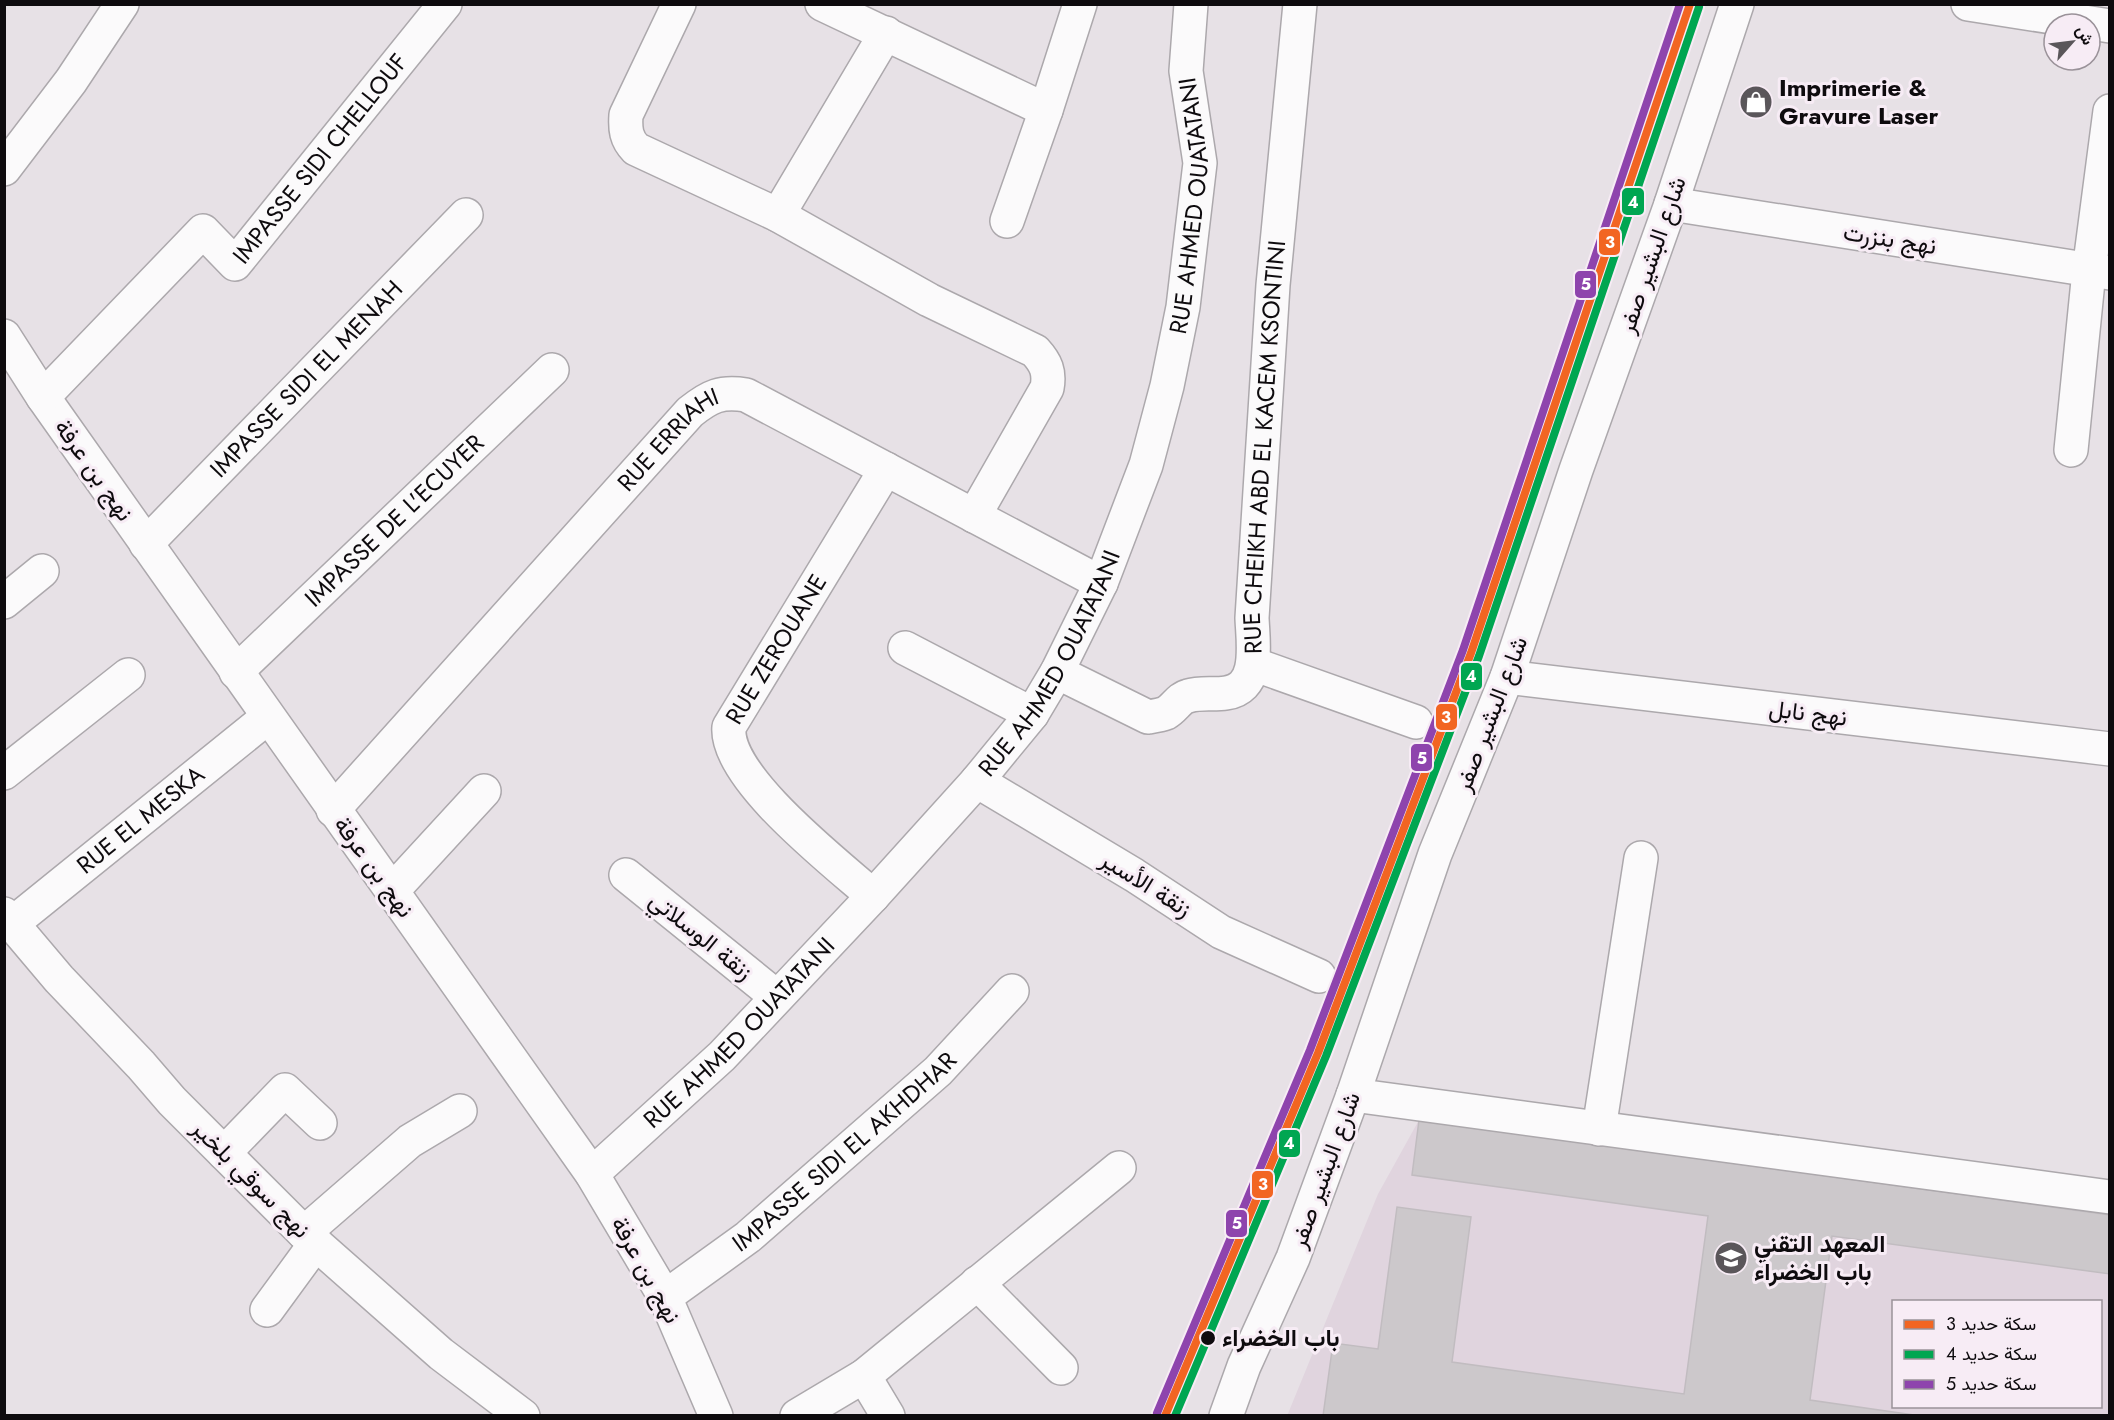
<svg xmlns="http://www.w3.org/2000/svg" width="2114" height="1420" viewBox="0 0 2114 1420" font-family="Jost,Vazirmatn,sans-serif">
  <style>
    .built { fill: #e0d4de; fill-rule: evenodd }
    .building { fill: #ccc8cb; stroke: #c1bcc0; stroke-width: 1.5 }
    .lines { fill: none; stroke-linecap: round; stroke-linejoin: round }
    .street-casing { stroke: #aca8ac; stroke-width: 36 }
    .secondary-casing { stroke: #aca8ac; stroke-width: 36 }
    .street { stroke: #fbfafb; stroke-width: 33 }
    .secondary { stroke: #fbfafb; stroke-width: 33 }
    .rail-1-casing { stroke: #f7ecf5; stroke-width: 12 }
    .rail-2-casing { stroke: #f7ecf5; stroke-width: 12 }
    .rail-3-casing { stroke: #f7ecf5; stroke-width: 12 }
    .rail-1 { stroke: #f26522; stroke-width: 8 }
    .rail-2 { stroke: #00a651; stroke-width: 8 }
    .rail-3 { stroke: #8e44ad; stroke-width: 8 }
    .stop-dot { fill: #0e0b0e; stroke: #f7ecf5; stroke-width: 2 }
    .labels { text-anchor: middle; stroke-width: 6; stroke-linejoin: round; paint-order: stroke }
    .poi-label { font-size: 24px; font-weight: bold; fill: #0e0b0e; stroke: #f7ecf5; text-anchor: start }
    .street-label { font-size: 24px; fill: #0e0b0e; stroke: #f7ecf5 }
    .stop-label { font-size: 24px; font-weight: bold; fill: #0e0b0e; stroke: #f7ecf5; text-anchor: start }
    .line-badge { stroke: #f7ecf5; stroke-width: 2 }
    .badge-label { font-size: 16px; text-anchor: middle; font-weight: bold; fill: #fff }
  </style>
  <rect width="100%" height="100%" fill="#e7e1e6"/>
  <!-- built -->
  <path class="built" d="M1419,1120L2109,1215V1415L1287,1416L1378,1194ZM1894,1302H2100V1406H1894Z"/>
  <!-- building -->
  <polygon class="building" points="1419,1120 2110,1215 2110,1274 1832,1236 1810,1400 1921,1416 1323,1416 1333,1343 1378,1349 1397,1207 1471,1217 1452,1362 1684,1394 1708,1216 1412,1175"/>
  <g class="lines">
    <!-- street casing -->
    <g class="street-casing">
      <g id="street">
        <path d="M679,4L626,115C625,129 626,139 636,149L778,215L929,300L1035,351C1046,363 1050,372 1047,388L974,516"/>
        <polyline points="822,4 1046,110"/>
        <polyline points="1968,4 2110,26"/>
        <polyline points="4,169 71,81 122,4"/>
        <polyline points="1671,204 2110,273"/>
        <polyline points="778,215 886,33"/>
        <polyline points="1007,221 1046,110 1080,4"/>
        <polyline points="4,336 43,397 592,1174 665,1297 716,1416"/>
        <path id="s1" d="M43,397L203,231L235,264L445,4"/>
        <polyline points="2071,450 2089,271 2110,111"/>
        <path id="s2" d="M146,544L466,215"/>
        <polyline points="4,602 42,571"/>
        <polyline points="905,648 1032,714"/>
        <polyline points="1253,664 1416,722"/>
        <path id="s3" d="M236,672L552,370"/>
        <path id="s4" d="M1057,672L1148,717C1154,716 1161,715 1166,713C1175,708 1179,698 1188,696C1201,692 1213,695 1226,693C1261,688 1253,644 1252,618L1273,285L1300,4"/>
        <polyline points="1507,677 2110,749"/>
        <polyline points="4,773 128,675"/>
        <polyline points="977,781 1134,875 1221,932 1319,976"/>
        <path id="s5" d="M333,810L690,412C710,396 721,391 746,395L1101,583"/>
        <polyline points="626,875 777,997"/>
        <polyline points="392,891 484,791"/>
        <path id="s6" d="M873,896C837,864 724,777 729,727L886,469"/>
        <polyline points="4,914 59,979 141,1065 172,1101 304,1233 441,1354 523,1416"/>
        <path id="s7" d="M13,923L268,717"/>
        <polyline points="1353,1095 2110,1197"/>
        <polyline points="1599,1129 1641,858"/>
        <polyline points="224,1153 285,1090 320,1123"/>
        <path id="s8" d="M592,1174L722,1056L873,896L977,781L1032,714L1057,672L1101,583L1146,465L1167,386L1183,307L1200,163L1186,71L1191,4"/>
        <polyline points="304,1233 410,1141 460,1111"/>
        <polyline points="977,1283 1061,1368"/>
        <path id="s9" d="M665,1297L748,1237L938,1071L1012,991"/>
        <polyline points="267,1310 316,1243"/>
        <polyline points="864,1376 888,1416"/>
        <polyline points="797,1416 864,1376 1119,1168"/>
      </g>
    </g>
    <!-- secondary casing -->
    <g class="secondary-casing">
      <polyline id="secondary" points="1226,1416 1244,1366 1293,1258 1353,1095 1435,854 1507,677 1576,470 1671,204 1737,4"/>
    </g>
    <!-- street -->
    <use href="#street" class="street"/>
    <!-- secondary -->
    <use href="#secondary" class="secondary"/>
    <!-- rail-1 casing -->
    <g class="rail-1-casing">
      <polyline id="rail-1" points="1165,1416 1318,1053 1471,653 1690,4"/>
    </g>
    <!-- rail-2 casing -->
    <g class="rail-2-casing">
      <polyline id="rail-2" points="1175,1416 1326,1056 1479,656 1699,7"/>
    </g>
    <!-- rail-3 casing -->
    <g class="rail-3-casing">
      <polyline id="rail-3" points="1157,1413 1310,1050 1463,650 1680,4"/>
    </g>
    <!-- rail-1 -->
    <use href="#rail-1" class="rail-1"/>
    <!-- rail-2 -->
    <use href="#rail-2" class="rail-2"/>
    <!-- rail-3 -->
    <use href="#rail-3" class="rail-3"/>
  </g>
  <!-- icons -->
  <defs>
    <g id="shop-disc" transform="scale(1.725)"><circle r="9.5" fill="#5a565a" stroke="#f7ecf5"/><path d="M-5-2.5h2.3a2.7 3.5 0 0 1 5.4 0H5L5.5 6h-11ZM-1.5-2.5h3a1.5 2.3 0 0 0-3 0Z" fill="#fff"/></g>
    <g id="school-disc" transform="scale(1.725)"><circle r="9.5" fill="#5a565a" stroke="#f7ecf5"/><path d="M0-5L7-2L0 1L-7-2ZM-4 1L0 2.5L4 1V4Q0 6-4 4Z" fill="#fff"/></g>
  </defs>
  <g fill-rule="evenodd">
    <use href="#shop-disc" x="1756" y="102"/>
    <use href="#school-disc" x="1731" y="1258"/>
  </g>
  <!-- markers -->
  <circle class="stop-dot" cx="1208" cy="1338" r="8"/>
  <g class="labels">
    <!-- poi labels -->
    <g class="poi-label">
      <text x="1779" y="96">Imprimerie &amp;<tspan x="1779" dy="28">Gravure Laser</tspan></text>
      <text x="1754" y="1252">المعهد التقني<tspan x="1754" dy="28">باب الخضراء</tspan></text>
    </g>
    <!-- street labels -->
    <g class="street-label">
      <text dy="8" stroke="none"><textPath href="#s1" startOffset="412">IMPASSE SIDI CHELLOUF</textPath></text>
      <text dy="8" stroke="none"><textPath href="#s8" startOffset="1176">RUE AHMED OUATATANI</textPath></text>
      <text transform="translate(1890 239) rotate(9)" y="8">نهج بنزرت</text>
      <text transform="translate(1652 255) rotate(-71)" y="8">شارع البشير صفر</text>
      <text dy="8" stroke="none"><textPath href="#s2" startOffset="230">IMPASSE SIDI EL MENAH</textPath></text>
      <text dy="8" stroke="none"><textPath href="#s5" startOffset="500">RUE ERRIAHI</textPath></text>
      <text dy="8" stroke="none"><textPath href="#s4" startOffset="446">RUE CHEIKH ABD EL KACEM KSONTINI</textPath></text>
      <text transform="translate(94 470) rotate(55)" y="8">نهج بن عرفة</text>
      <text dy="8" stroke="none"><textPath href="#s3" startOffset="219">IMPASSE DE L'ECUYER</textPath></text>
      <text dy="8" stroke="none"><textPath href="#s6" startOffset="318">RUE ZEROUANE</textPath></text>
      <text dy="8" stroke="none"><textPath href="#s8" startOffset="690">RUE AHMED OUATATANI</textPath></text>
      <text transform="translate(1808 713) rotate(7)" y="8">نهج نابل</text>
      <text transform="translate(1491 714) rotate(-69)" y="8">شارع البشير صفر</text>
      <text dy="8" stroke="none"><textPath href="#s7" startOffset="164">RUE EL MESKA</textPath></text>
      <text transform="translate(374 867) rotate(54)" y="8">نهج بن عرفة</text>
      <text transform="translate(1146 884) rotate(32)" y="8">زنقة الأسير</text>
      <text transform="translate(701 936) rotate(39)" y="8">زنقة الوسلاتي</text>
      <text dy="8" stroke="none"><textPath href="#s8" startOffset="204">RUE AHMED OUATATANI</textPath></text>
      <text dy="8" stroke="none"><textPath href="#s9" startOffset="231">IMPASSE SIDI EL AKHDHAR</textPath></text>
      <text transform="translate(1325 1170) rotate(-70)" y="8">شارع البشير صفر</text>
      <text transform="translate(251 1179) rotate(45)" y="8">نهج سوقي بلخير</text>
      <text transform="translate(646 1270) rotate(61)" y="8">نهج بن عرفة</text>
    </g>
    <!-- stop labels -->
    <g class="stop-label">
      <text x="1222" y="1346">باب الخضراء</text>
    </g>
  </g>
  <g class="line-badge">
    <rect x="1621" y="187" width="24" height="29" rx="6" fill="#00a651"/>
    <rect x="1598" y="228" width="23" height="28" rx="6" fill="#f26522"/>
    <rect x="1574" y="270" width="23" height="29" rx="6" fill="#8e44ad"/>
    <rect x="1460" y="662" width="23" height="29" rx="6" fill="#00a651"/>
    <rect x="1435" y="703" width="23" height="28" rx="6" fill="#f26522"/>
    <rect x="1410" y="743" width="23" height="29" rx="6" fill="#8e44ad"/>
    <rect x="1278" y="1129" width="23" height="29" rx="6" fill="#00a651"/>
    <rect x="1251" y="1170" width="23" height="29" rx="6" fill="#f26522"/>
    <rect x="1225" y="1209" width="23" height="29" rx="6" fill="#8e44ad"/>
  </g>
  <g class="badge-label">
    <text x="1633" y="208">4</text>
    <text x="1610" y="248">3</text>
    <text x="1586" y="290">5</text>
    <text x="1471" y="682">4</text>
    <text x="1446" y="723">3</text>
    <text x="1422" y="764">5</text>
    <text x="1289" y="1149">4</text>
    <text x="1263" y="1190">3</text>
    <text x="1237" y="1229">5</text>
  </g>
  <!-- border -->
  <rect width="2114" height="1420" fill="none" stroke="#0e0b0e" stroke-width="12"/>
  <!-- legend -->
  <rect x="1892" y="1300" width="210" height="108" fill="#f7ecf5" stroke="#9a9299" stroke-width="1.5"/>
  <rect x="1904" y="1320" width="30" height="9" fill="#f26522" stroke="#9a9299" stroke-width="1.5"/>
  <text x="1946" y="1330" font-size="18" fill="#0e0b0e">سكة حديد 3</text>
  <rect x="1904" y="1350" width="30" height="9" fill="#00a651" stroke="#9a9299" stroke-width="1.5"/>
  <text x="1946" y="1360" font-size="18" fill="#0e0b0e">سكة حديد 4</text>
  <rect x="1904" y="1380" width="30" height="9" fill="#8e44ad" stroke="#9a9299" stroke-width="1.5"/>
  <text x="1946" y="1390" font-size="18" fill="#0e0b0e">سكة حديد 5</text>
  <!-- north arrow -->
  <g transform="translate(2072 42) rotate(62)"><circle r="28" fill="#f7ecf5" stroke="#9a9299" stroke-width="1.5"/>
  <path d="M0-4.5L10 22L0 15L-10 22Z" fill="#5a565a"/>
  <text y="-9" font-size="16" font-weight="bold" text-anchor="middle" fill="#0e0b0e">ش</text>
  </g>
</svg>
